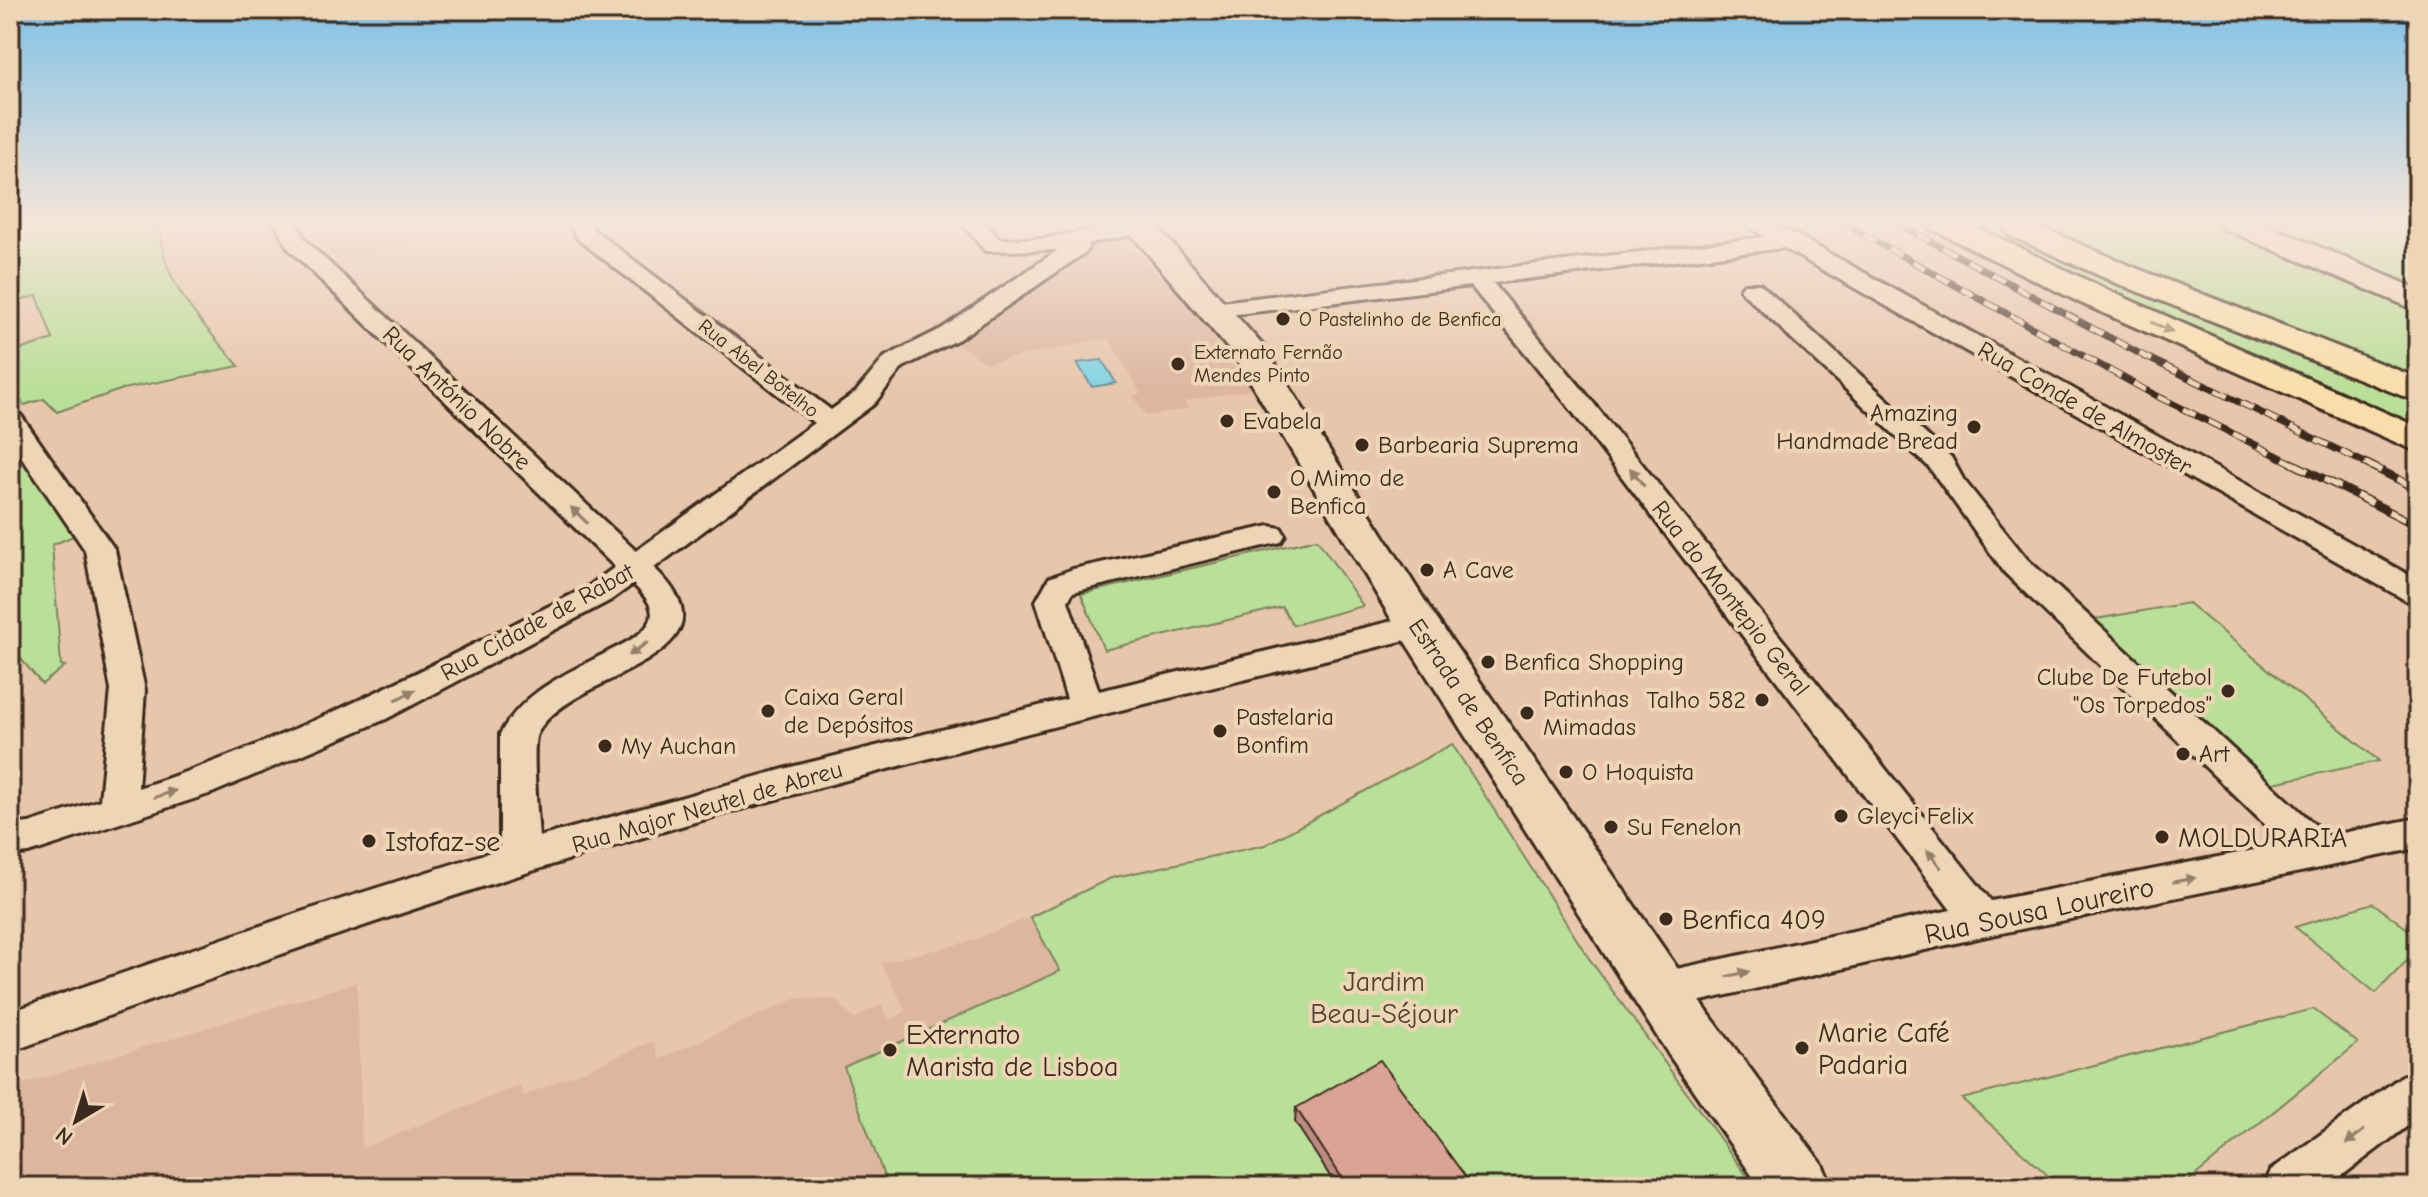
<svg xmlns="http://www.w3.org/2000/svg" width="2428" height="1197" viewBox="0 0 2428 1197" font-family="'Comic Neue',sans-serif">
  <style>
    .built { fill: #ddb6a0 }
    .green { fill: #badf99; stroke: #7a845c; stroke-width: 2 }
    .water { fill: #85d4e3; stroke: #679094; stroke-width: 2 }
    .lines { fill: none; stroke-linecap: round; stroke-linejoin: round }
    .street-casing { stroke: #3b2a1e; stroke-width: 6 }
    .secondary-casing { stroke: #3b2a1e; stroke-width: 6 }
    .highway-casing { stroke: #3b2a1e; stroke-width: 6 }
    .street { fill: #eed5b6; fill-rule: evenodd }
    .secondary { fill: #eed5b6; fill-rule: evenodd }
    .highway { fill: #f9deab; fill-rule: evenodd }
    .rail-far1-casing { stroke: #3b2a1e; stroke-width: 7 }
    .rail-casing { stroke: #3b2a1e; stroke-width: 9 }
    .rail-far1 { stroke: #eed5b6; stroke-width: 5; stroke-dasharray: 14; stroke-linecap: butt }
    .rail { stroke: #eed5b6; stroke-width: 6; stroke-dasharray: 18; stroke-linecap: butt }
    .wall { fill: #bc8c80; stroke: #3b2a1e; stroke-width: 2 }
    .building { fill: #dba395; stroke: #3b2a1e; stroke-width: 2 }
    .oneway { fill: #9a8464 }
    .oneway2 { fill: #94806a }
    .poi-dot { fill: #3b2a1e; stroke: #eed5b6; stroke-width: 3 }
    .labels { text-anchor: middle; stroke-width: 8; stroke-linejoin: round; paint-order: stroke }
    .far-poi-label { font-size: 20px; fill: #3b2a1e; stroke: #eed5b6; text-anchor: start }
    .far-street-label { font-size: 20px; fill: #3b2a1e; stroke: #eed5b6 }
    .street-label { font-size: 24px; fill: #3b2a1e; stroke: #eed5b6 }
    .poi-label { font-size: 24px; fill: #3b2a1e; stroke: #eed5b6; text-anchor: start }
    .near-poi-label { font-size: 28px; fill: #3b2a1e; stroke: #eed5b6; text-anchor: start }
    .near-street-label { font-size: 28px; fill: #3b2a1e; stroke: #eed5b6 }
    .near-park-label { font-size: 28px; fill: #4e4530; stroke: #eed5b6 }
  </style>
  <rect width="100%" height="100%" fill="#e8c6ac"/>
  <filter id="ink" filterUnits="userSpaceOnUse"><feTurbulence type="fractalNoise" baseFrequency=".0125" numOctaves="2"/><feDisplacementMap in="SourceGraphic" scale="16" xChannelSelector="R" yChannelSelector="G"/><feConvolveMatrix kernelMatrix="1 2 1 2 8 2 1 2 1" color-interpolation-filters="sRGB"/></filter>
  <g filter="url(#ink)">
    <!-- built -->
    <g class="built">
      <polygon points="304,221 453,221 440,230 340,263 304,227"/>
      <polygon points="1122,237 1195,312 1250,390 1185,401 1188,409 1146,416 1133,395 1141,393 1108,338 987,363 950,339 1086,243"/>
      <polygon points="1030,917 1174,1187 10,1187 10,1088 357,982 362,1148 520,1085 523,1096 654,1041 659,1059 797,998 836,1000 854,1019 881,1004 889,1020 906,1011 881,963 970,941"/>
    </g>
    <!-- green -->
    <g class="green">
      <path d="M10,221H159C161,285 200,320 239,366L123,389L57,412L44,399L24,405L10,385V353L53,339L37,296L10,302Z"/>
      <polygon points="1924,221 2418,221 2418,449 1946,233"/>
      <polygon points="34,461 76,535 52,545 61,665 65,666 42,684 10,646 10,467"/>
      <polygon points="1317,539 1363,606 1293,625 1282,607 1104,650 1081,594"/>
      <polygon points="2188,603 2379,761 2264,785 2085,621"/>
      <polygon points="1452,744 1588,957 1755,1187 888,1187 844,1067 1060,971 1030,917 1111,878 1265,845"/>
      <polygon points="2373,903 2418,937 2418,949 2376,993 2295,927"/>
      <polygon points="2313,1009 2358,1043 2181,1187 2061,1187 1962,1099"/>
    </g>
    <!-- water -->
    <polygon class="water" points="1102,360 1116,383 1092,387 1077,363"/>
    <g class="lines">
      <!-- street casing -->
      <g class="street-casing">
        <g id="street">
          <path d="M274,221H296L305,240L636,551L814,423L578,239L567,221H589L594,230L831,410L856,392L885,357L941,329L1058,250L985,251L960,221H983L999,239H1043L1135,221L1148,222L1151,227L1148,232L1090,243L1086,252L959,339L903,367L874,404L654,568C752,660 566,672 537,734C531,747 538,818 539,837L795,766L1067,699L1036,601L1049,578L1073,569L1270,526L1281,528L1285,535L1281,542L1073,592L1068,601L1099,691L1418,615L1430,618L1434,626L1430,634L1418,637C1176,697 935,753 695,822C464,888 237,968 10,1052V1012L301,912L500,849V734C524,691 564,675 606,653C619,646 638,638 647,626C660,610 644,595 633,584L611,600L386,719L212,793L29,853L10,855V825L29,823L100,800L111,690L85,550L10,440V412L20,414L115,550L145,690L138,788C296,738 442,660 589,586L615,567L288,248Z"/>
          <polygon points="1741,221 1769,221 1798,236 2418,580 2418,604 2407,601 1784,248 1493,283 1583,390 1991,901 2285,844 2005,573 1929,467 1744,294 1740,289 1744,284 1760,284 1951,457 1963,479 2027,559 2327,836 2418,818 2418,848 1982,937 1662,1010 1647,1004 1641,991 1647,978 1662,972 1951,910 1565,402 1471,286 1212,317 1200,310 1212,303 1765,237"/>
          <polygon points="2418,1070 2418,1118 2327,1187 2264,1187 2271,1170 2402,1076"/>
        </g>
      </g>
      <!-- secondary casing -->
      <g class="secondary-casing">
        <g id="secondary">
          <polygon points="1120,221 1152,221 1264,347 1434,615 1711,1017 1822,1164 1832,1187 1760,1187 1669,1055 1402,637 1237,359"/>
          <polygon points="2216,221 2258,221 2418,289 2418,311 2220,227"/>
        </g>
      </g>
      <!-- highway casing -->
      <g class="highway-casing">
        <g id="highway">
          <polygon points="1924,221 1964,221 2107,290 2418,427 2418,452 2083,304 1928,227"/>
          <polygon points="2009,223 2031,223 2138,269 2418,378 2418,402 2116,283 2009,235 2005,229"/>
        </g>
      </g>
      <!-- street -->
      <use href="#street" class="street"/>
      <!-- secondary -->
      <use href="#secondary" class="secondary"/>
      <!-- highway -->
      <use href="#highway" class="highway"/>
      <!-- rail-far1 casing -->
      <g class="rail-far1-casing">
        <g id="rail-far1">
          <polyline points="1839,221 2149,392 2296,465"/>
          <polyline points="1893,221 2144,356 2369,465"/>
        </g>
      </g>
      <!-- rail casing -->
      <g class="rail-casing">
        <g id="rail">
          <polyline points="2292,463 2418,526"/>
          <polyline points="2365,463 2418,489"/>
        </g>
      </g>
      <!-- rail-far1 -->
      <use href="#rail-far1" class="rail-far1"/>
      <!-- rail -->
      <use href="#rail" class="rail"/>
    </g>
    <!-- wall -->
    <polygon class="wall" points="1296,1108 1473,1187 1337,1187 1295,1122"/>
    <!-- building -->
    <polygon class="building" points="1380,1060 1473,1187 1348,1187 1296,1108"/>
    <!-- one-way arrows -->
    <defs><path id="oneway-solid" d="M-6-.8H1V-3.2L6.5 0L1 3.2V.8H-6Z" transform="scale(2)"/></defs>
    <use class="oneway" href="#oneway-solid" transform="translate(2162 327) rotate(24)"/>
    <g class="oneway2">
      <use href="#oneway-solid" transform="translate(1637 477) rotate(-128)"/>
      <use href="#oneway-solid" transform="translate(579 515) rotate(-136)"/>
      <use href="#oneway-solid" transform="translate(638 649) rotate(145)"/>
      <use href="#oneway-solid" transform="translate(405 695) rotate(-28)"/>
      <use href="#oneway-solid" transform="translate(165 794) rotate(-18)"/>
      <use href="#oneway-solid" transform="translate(1934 859) rotate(-128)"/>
      <use href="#oneway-solid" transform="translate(2184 880) rotate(-11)"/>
      <use href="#oneway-solid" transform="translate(1738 974) rotate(-13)"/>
      <use href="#oneway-solid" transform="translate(2355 1137) rotate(143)"/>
    </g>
  </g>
  <!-- sky -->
  <linearGradient id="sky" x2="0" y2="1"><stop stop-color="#80c1e6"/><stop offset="0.57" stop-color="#f5e5da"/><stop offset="1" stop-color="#f5e5da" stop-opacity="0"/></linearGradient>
  <rect width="2428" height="389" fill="url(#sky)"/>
  <!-- markers -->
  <g class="poi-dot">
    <circle cx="1283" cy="319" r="8"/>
    <circle cx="1178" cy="364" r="8"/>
    <circle cx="1227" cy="421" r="8"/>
    <circle cx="1974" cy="427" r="8"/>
    <circle cx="1362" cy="445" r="8"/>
    <circle cx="1274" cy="492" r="8"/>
    <circle cx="1427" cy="570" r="8"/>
    <circle cx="1488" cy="662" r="8"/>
    <circle cx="2228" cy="691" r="8"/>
    <circle cx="1762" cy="700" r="8"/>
    <circle cx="768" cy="711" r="8"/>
    <circle cx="1527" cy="713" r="8"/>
    <circle cx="1220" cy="731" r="8"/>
    <circle cx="605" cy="746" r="8"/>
    <circle cx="2183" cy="754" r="8"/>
    <circle cx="1566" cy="772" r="8"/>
    <circle cx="1841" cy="816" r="8"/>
    <circle cx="1611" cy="827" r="8"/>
    <circle cx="2162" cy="837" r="8"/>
    <circle cx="369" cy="841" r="8"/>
    <circle cx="1666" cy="919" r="8"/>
    <circle cx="1802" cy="1048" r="8"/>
    <circle cx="890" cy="1050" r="8"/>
  </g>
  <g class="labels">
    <!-- far-poi labels -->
    <g class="far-poi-label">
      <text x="1299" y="326">O Pastelinho de Benfica</text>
      <text x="1194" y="359">Externato Fernão<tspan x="1194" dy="23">Mendes Pinto</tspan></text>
    </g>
    <!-- far-street labels -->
    <g class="far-street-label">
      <text transform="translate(759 368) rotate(38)" y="7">Rua Abel Botelho</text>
    </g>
    <!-- street labels -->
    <g class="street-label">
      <text transform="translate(457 398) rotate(44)" y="8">Rua António Nobre</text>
      <text transform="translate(2085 408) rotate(30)" y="8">Rua Conde de Almoster</text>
      <text transform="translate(1731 598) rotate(52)" y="8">Rua do Montepio Geral</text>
      <text transform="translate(537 622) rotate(-29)" y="8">Rua Cidade de Rabat</text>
      <text transform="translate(1469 702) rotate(56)" y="8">Estrada de Benfica</text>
      <text transform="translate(707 807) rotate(-16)" y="8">Rua Major Neutel de Abreu</text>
    </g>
    <!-- poi labels -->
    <g class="poi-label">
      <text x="1958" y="421" text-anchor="end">Amazing<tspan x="1958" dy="28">Handmade Bread</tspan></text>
      <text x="1243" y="429">Evabela</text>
      <text x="1378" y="453">Barbearia Suprema</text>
      <text x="1290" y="486">O Mimo de<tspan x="1290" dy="28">Benfica</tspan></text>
      <text x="1443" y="578">A Cave</text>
      <text x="1504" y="670">Benfica Shopping</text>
      <text x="2212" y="685" text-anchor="end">Clube De Futebol<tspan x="2212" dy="28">"Os Torpedos"</tspan></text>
      <text x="784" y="705">Caixa Geral<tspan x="784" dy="28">de Depósitos</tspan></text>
      <text x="1543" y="707">Patinhas<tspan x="1543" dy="28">Mimadas</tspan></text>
      <text x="1746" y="708" text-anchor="end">Talho 582</text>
      <text x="1236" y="725">Pastelaria<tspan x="1236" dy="28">Bonfim</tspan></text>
      <text x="621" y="754">My Auchan</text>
      <text x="2199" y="762">Art</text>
      <text x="1582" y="780">O Hoquista</text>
      <text x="1857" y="824">Gleyci Felix</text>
      <text x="1627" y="835">Su Fenelon</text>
    </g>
    <!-- near-poi labels -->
    <g class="near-poi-label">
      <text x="2178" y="847">MOLDURARIA</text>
      <text x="385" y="851">Istofaz-se</text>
      <text x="1682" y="929">Benfica 409</text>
      <text x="1818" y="1042">Marie Café<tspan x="1818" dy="32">Padaria</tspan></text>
      <text x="906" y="1044">Externato<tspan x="906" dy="32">Marista de Lisboa</tspan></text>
    </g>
    <!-- near-street labels -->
    <g class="near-street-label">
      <text transform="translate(2039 910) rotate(-12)" y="10">Rua Sousa Loureiro</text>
    </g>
    <!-- near-park labels -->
    <g class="near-park-label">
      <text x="1384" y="991">Jardim<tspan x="1384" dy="32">Beau-Séjour</tspan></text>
    </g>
  </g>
  <!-- margin -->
  <rect width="2428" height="1197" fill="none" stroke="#eed5b6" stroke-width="40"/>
  <rect x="20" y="20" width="2388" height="1157" fill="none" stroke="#3b2a1e" stroke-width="3" filter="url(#ink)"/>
  <!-- north arrow -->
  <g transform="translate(76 1121) rotate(218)" stroke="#eed5b6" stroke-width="6" paint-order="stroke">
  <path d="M0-6L14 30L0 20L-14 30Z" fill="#3b2a1e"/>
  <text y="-12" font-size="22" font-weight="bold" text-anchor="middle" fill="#3b2a1e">N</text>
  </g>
</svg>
